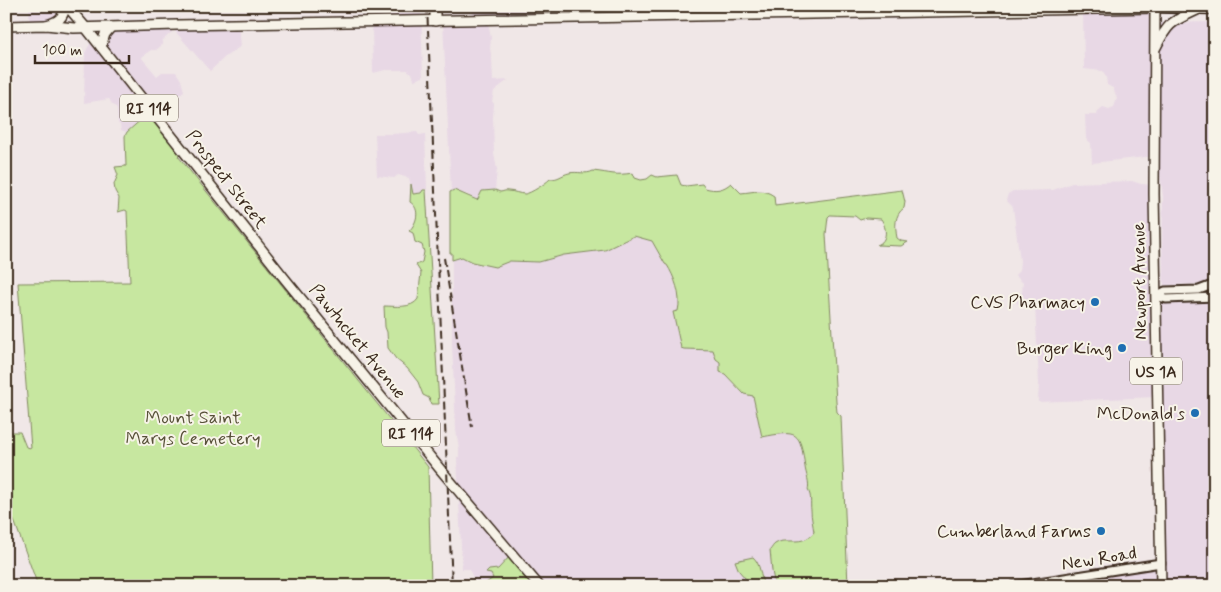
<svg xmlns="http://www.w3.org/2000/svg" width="1221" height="592" viewBox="0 0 1221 592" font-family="Mynerve,sans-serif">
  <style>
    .built { fill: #e8d8e5 }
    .green { fill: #c7e7a0; stroke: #81885f }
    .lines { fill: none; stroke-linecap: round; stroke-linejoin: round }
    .minor-casing { stroke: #3b2a1e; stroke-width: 11 }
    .major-casing { stroke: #3b2a1e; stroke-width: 12 }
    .minor { stroke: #f7f3e8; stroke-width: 7 }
    .major { stroke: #f7f3e8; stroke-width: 9 }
    .rail { stroke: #3b2a1e; stroke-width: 2; stroke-dasharray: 8 4; stroke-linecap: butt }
    .poi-dot { fill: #1f6fb2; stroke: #f7f3e8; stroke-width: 2 }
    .labels { text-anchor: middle; stroke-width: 4; stroke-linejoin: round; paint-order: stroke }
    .shield { fill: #f7f3e8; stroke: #73665b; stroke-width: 1 }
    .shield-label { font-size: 16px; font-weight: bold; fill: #3b2a1e }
    .street-label { font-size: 18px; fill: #3b2a1e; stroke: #f7f3e8 }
    .poi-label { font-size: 18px; fill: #3b2a1e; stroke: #f7f3e8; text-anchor: end }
    .park-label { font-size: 18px; fill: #575038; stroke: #f7f3e8 }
  </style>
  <rect width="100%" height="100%" fill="#f0e7e7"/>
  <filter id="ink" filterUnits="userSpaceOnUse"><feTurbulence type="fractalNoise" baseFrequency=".02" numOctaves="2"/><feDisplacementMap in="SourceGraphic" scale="10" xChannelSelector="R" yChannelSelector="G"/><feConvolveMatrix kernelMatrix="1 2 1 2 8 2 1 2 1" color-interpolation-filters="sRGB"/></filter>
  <g filter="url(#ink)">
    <!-- built -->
    <g class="built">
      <polygon points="6,6 65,6 62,18 30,27 29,7"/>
      <polygon points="389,6 421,6 423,77 414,80 412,73 407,70 385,70 373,73 372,29 375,24 390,22"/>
      <polygon points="473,6 534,6 533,21 488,23 491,38 490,49 492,58 493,81 508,80 494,91 492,101 494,104 493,117 494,154 497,169 495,190 482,191 478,199 476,200 467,194 451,192 443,22 473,21"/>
      <polygon points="1116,6 1215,6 1215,10 1157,10 1156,23 1215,22 1215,586 1097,586 1097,578 1098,576 1160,565 1156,397 1038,402 1039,383 1035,306 1024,306 1017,303 1016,298 1022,293 1023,283 1015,275 1019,271 1020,261 1013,207 1006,200 1008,194 1013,191 1053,190 1072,183 1132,181 1141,184 1154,185 1156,291 1195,290 1212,284 1164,285 1162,246 1163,196 1157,150 1154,156 1092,163 1091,143 1086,139 1085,115 1097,115 1098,111 1103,107 1109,109 1114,107 1117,98 1113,88 1107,85 1106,77 1102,71 1084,69 1083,11"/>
      <polygon points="239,26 241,46 225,57 210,71 174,30 162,41 162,45 156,50 151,50 141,57 157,76 162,72 176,72 181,80 184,91 175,98 168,94 151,108 151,111 127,132 121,130 120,125 118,123 117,108 112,104 109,99 84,103 85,53 91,42 85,27"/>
      <polygon points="417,132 419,135 425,134 427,189 423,190 422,193 413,194 409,178 398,175 394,178 377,176 375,134 392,134"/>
      <polygon points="634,236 652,241 665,264 666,264 673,275 680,305 678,311 673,312 681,348 684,349 713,350 716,359 720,362 725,374 744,394 753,395 762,437 784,433 792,433 801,442 806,474 810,485 812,503 810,509 814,532 810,538 795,542 780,542 770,550 775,586 764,586 760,569 752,586 537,586 498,569 494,569 487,574 491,574 493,577 490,581 482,586 477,586 469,569 462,569 457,457 459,457 459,449 456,430 452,344 452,260 461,257 472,262 495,267 510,261 539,262 564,255 605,250"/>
    </g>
    <!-- green -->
    <g class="green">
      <polygon points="151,111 183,151 178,156 428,467 431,586 38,586 15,523 6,505 6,432 20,432 26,447 31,448 18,283 130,282 127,211 125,210 118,212 119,198 115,191 114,184 118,175 115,167 126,166 125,136 127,132"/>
      <path d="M593,171C611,173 615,176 633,173L635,178L641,180L647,179L652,175L657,177L677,175L681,185L686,186L702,184L705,188C716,191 723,190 731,183L741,193C754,192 763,188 774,196L775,206L902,190L905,202L904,208C894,215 895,227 897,238L901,241L908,242L901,246L877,245C888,241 887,228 881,219L866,218L860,220L855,216L830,215L828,217L826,234L836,402L837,412L841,416L848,586H775L772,571L770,550C772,548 773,545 775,544C787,536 802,548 814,532C813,525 811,517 811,510C810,503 812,497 808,490C810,482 806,475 805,467C800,431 798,430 762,437L753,396L744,394L725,374L720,372V362L716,359L713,350L684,349L681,348L673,312L678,311C682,296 674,276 667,265L665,264L652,241L634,236L605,250L564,255L539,262L510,261L495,267L472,262L462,257L452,260V253H450V192L454,190L477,200L478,199L482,191L495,190L500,192C503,192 505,190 508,191C514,191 519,194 525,194C531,193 545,184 550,179C559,179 561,175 569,173C577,171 586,175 593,171Z"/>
      <path d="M411,184L413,194L421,193L423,190H426L439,404H431L429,398L423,395L418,382L407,368L396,359L388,348L387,332L385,327L384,306C394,306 412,309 418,299L421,273L416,265L422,262L424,252L422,245L415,242L413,233L409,231C417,223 421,209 410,202Z"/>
      <polygon points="511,555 537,586 482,586 493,578 491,574 486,573 489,570 498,569"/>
      <path d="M753,557C761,564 760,576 764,586H752L739,571L735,561Z"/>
    </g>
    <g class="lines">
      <!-- minor casing -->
      <g class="minor-casing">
        <g id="minor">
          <polyline points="1155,8 1215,10"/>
          <polyline points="1156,296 1165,291 1199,290 1215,284"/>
          <polyline points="1156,296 1166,299 1215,297"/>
          <polyline points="1013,586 1161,563"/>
        </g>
      </g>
      <!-- major casing -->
      <g class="major-casing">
        <g id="major">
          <polyline points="67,6 86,28 285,279 440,469 539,586"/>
          <polyline points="435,6 435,21"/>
          <polyline points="1155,6 1154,194 1161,586"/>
          <path d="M46,25C58,22 64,18 65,6"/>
          <polyline points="6,26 46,25 74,28 177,25 1155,8"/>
          <polyline points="101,47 105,34 111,27"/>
          <path d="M1156,47C1169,21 1172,22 1197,10"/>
        </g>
      </g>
      <!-- minor -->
      <use href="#minor" class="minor"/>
      <!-- major -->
      <use href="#major" class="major"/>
      <!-- rail -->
      <g class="rail">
        <polyline points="427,6 452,586"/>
        <polyline points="444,258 472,427"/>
      </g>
    </g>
  </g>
  <!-- markers -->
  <g class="poi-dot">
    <circle cx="1095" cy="302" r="5"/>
    <circle cx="1122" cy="348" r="5"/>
    <circle cx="1195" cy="413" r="5"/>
    <circle cx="1101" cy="531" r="5"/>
  </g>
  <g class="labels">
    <!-- shield labels -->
    <g class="shield">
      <rect x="120" y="94.5" width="58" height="27" rx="4"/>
      <rect x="1130" y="357.5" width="52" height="27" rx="4"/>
      <rect x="382" y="419.5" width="58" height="27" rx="4"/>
    </g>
    <g class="shield-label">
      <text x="149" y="114">RI 114</text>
      <text x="1156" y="377">US 1A</text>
      <text x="411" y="439">RI 114</text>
    </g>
    <!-- street labels -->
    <g class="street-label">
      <text transform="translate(227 179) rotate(52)" y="6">Prospect Street</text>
      <text transform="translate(1139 281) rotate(-91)" y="6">Newport Avenue</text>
      <text transform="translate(358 341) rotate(51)" y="6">Pawtucket Avenue</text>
      <text transform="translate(1099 558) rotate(-9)" y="6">New Road</text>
    </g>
    <!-- poi labels -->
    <g class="poi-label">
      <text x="1085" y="308">CVS Pharmacy</text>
      <text x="1112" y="354">Burger King</text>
      <text x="1185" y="419">McDonald's</text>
      <text x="1091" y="537">Cumberland Farms</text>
    </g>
    <!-- park labels -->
    <g class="park-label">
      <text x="193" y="423">Mount Saint<tspan x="193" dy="21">Marys Cemetery</tspan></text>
    </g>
  </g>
  <!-- margin -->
  <rect width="1221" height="592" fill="none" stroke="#f7f3e8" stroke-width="25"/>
  <rect x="12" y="12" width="1196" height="567" fill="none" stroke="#3b2a1e" stroke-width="2" filter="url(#ink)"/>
  <!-- scale -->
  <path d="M35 55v8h94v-8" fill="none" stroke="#3b2a1e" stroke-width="2.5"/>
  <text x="42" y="55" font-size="15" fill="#3b2a1e" stroke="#f7f3e8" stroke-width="4" paint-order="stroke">100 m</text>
</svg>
